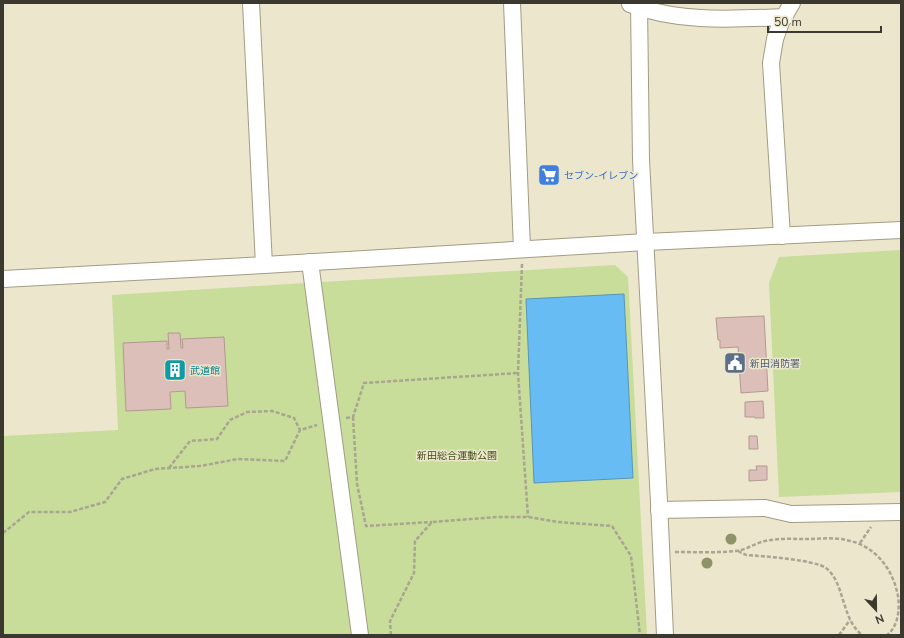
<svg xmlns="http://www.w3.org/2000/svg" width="904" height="638" viewBox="0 0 904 638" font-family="'Nunito Sans','Noto Sans JP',sans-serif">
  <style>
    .green { fill: #c7dd99 }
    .water { fill: #67bcf3; stroke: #5a95b8 }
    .building { fill: #dcbfb8; stroke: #b49892 }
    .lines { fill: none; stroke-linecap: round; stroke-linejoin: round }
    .minor-casing { stroke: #a29c84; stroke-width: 18 }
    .path { stroke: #a9a591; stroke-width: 2.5; stroke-dasharray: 4 2; stroke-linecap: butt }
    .minor { stroke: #fff; stroke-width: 16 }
    .tree { fill: #8e9467 }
    .labels { text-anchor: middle; stroke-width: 3; stroke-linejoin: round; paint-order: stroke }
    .shop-label { font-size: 10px; fill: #366cbe; stroke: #ece6cc; text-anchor: start }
    .service-label { font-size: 10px; fill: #4e5e75; stroke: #ece6cc; text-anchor: start }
    .culture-label { font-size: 10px; fill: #0d838f; stroke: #ece6cc; text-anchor: start }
    .park-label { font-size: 10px; fill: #415114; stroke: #ece6cc }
  </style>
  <rect width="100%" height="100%" fill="#ece6cc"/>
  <!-- green -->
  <g class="green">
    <polygon points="901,250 901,492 779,497 769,283 779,257"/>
    <polygon points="615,265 628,277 647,635 3,635 3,436 118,430 112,295 322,282"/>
  </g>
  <!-- water -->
  <polygon class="water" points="624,294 633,478 534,483 526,299"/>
  <!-- building -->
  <g class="building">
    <polygon points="764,316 768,391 741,393 738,347 720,348 720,340 718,340 716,318"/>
    <polygon points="168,333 180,333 181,348 183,348 182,339 224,337 228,406 186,408 185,391 170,392 171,409 126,411 123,343 167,341 167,349 169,349"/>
    <polygon points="763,401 764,418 755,418 755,417 745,417 745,402"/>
    <polygon points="749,436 757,436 758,449 749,449"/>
    <polygon points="756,466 767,466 767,480 749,481 749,470 757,470"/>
  </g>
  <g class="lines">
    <!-- minor casing -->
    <g class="minor-casing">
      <g id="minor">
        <polyline points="251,3 264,265"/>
        <polyline points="512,3 522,249"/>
        <polyline points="639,3 641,160 659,502 665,635"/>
        <path d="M630,4C679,23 733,19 785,17"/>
        <polyline points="782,236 771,63 775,39 781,22 792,3"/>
        <polyline points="310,262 360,635"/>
        <polyline points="3,279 264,265 646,242 901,230"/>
        <polyline points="659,510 765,508 791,514 901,512"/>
      </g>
    </g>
    <!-- path -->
    <g class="path">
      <polyline points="522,264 518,373 528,517"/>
      <polyline points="353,417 357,484 366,526 432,522"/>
      <polyline points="346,418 353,417 364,383 518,373"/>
      <polyline points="169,468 190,441 217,439 230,420 247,412 272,411 294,418 300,430"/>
      <polyline points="3,533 29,512 70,512 105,502 122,479 155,469 200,466 238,459 285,461 300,430 317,425"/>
      <polyline points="860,543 871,527"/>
      <path d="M738,551L746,555C762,556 815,560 826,568C835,575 839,587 842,597C847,612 850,625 862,635"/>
      <path d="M675,552C695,552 716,553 736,551C746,550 755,543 765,541C778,538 793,539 807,539C820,539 834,537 846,540C875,545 893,569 898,596C900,609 898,627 887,635"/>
      <polyline points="391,635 390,621 414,573 415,541 432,522 497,517 528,517 558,522 612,526 631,556 640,635"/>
      <polyline points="839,635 850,620"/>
    </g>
    <!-- minor -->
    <use href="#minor" class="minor"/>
  </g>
  <!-- trees -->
  <g class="tree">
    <circle cx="731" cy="539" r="5.5"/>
    <circle cx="707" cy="563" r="5.5"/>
  </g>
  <!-- icons -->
  <defs>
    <g id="supermarket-square" transform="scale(1.15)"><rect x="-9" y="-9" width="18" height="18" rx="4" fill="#3f7fe0" stroke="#ece6cc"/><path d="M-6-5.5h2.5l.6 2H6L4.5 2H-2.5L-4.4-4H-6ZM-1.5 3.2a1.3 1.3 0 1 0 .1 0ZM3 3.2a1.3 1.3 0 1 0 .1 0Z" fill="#fff"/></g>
    <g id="civic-square" transform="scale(1.15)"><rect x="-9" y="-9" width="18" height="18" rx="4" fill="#5c6f8a" stroke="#ece6cc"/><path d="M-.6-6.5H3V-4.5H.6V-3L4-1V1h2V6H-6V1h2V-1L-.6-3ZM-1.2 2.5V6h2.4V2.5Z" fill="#fff"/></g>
    <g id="building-square" transform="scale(1.15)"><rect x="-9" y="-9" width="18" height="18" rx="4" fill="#0f9aa8" stroke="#ece6cc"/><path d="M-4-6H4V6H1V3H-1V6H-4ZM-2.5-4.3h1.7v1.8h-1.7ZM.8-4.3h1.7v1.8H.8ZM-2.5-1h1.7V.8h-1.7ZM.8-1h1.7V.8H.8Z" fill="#fff"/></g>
  </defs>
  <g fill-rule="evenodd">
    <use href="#supermarket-square" x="549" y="175"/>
    <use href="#civic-square" x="735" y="363"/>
    <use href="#building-square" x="175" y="370"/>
  </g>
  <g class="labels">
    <!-- shop labels -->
    <g class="shop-label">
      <text x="564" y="179">セブン-イレブン</text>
    </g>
    <!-- service labels -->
    <g class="service-label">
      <text x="750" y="367">新田消防署</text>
    </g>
    <!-- culture labels -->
    <g class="culture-label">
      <text x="190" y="374">武道館</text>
    </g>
    <!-- park labels -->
    <g class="park-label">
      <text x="457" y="459">新田総合運動公園</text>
    </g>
  </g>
  <!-- border -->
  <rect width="904" height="638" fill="none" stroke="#3b392f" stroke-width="8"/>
  <!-- north arrow -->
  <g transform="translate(876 610) rotate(158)" stroke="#ece6cc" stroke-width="3" paint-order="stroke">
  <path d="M0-3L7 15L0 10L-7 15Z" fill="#3b392f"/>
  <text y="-6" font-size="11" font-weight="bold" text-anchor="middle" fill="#3b392f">N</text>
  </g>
  <!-- scale -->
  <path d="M768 26v6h113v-6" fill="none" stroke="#3b392f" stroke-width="2"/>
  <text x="774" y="26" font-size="12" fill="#3b392f" stroke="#ece6cc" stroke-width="3" paint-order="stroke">50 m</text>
</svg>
